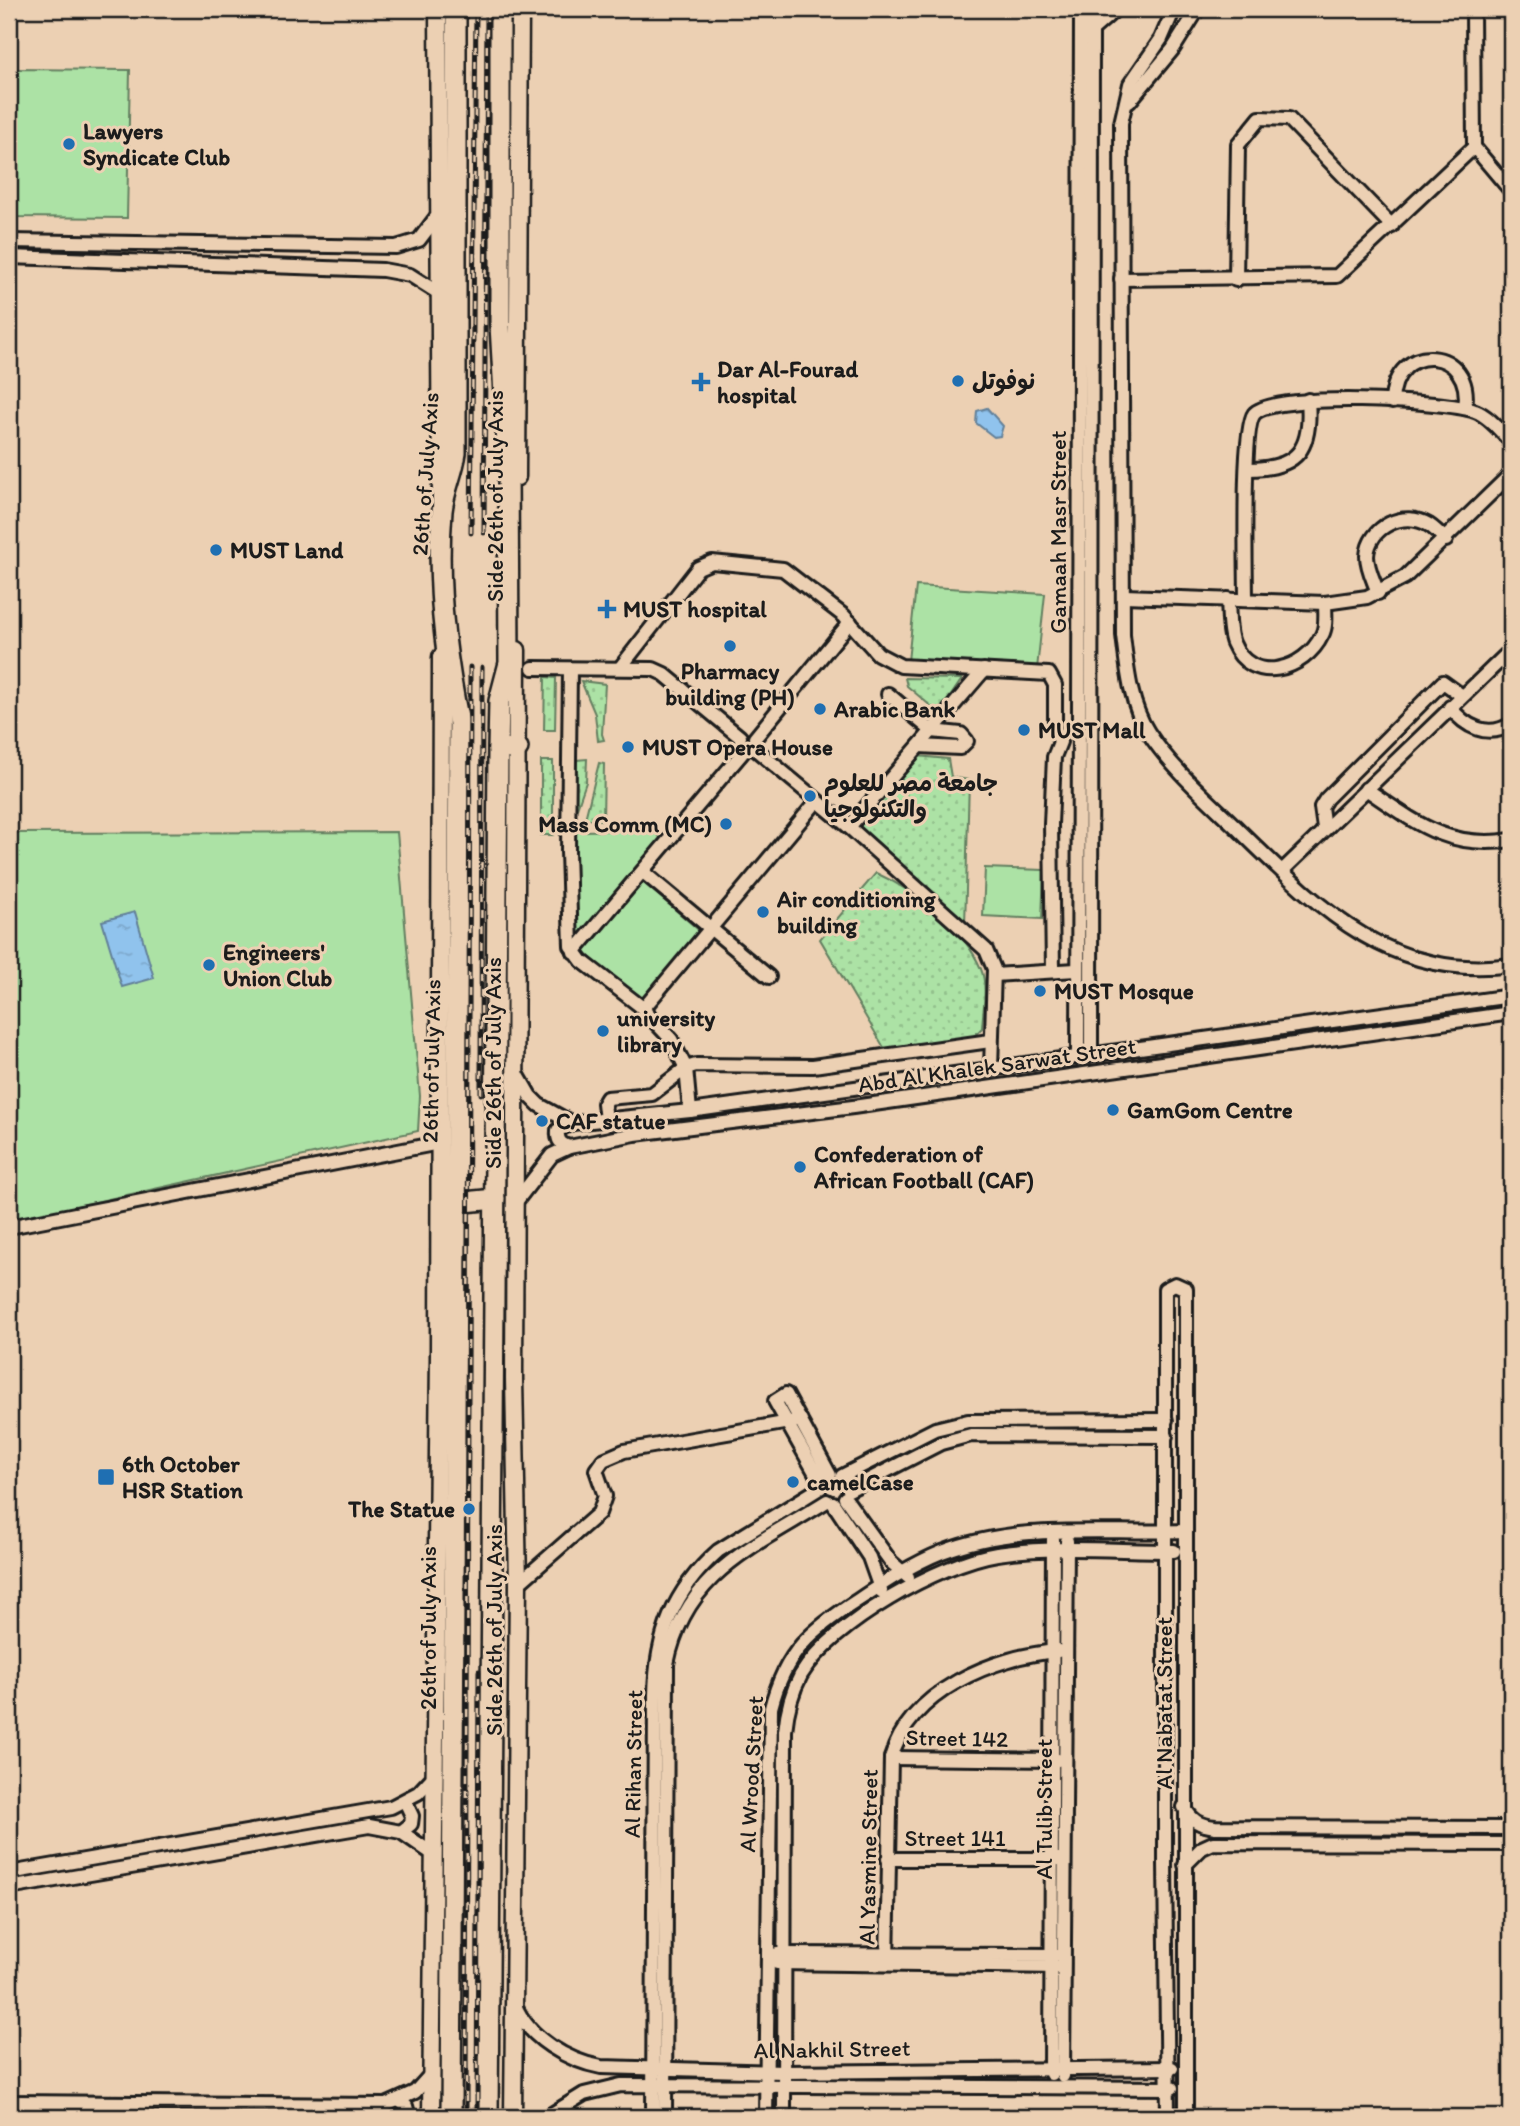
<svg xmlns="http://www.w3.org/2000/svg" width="1520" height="2126" viewBox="0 0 1520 2126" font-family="Itim,'Playpen Sans Arabic',sans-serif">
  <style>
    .grass { fill: #ace2a5; stroke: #647f60; stroke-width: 2 }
    .garden { fill: url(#garden-dots); stroke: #647f60; stroke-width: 2 }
    .water { fill: url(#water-ripples); stroke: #628099; stroke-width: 2 }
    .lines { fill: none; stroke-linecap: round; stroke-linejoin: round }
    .minor-casing { stroke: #1c1c1c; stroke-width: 18 }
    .major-casing { stroke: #1c1c1c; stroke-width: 21 }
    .highway-casing { stroke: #1c1c1c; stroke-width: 24 }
    .minor { stroke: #ecd0b3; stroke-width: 12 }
    .major { stroke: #ecd0b3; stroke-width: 16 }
    .highway { stroke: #ecd0b3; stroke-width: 19 }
    .rail-casing { stroke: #1c1c1c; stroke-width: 5 }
    .rail { stroke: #ecd0b3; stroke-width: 2.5; stroke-dasharray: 8; stroke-linecap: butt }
    .poi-dot { fill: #1f6fb2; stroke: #ecd0b3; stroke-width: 2.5 }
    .labels { text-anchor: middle; stroke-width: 6; stroke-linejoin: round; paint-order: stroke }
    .poi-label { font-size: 23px; font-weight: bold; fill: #1c1c1c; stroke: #ecd0b3; text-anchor: start }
    .street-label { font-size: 23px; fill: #1c1c1c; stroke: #ecd0b3 }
  </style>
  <defs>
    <pattern id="garden-dots" width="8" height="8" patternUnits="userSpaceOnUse" patternTransform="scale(1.75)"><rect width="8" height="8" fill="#ace2a5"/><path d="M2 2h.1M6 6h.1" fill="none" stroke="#93c18d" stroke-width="1.8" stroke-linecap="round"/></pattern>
    <pattern id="water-ripples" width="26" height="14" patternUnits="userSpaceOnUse" patternTransform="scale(1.75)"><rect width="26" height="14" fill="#90c3ed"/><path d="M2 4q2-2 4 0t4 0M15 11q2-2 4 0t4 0" fill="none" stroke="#7ca7cb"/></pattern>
  </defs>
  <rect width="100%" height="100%" fill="#ecd0b3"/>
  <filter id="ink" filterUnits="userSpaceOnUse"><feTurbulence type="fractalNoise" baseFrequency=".0143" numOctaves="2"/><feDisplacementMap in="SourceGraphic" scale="14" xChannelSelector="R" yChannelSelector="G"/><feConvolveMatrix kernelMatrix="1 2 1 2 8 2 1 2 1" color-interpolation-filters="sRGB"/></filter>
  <g filter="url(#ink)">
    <!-- grass -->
    <g class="grass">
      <polygon points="9,69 130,70 127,218 9,217"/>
      <polygon points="916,586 1045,594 1037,669 908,661"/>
      <polygon points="654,830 664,842 575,941 576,831"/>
      <polygon points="397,832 420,1096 418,1131 9,1221 9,833"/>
      <polygon points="985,868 1044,870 1042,919 983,916"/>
      <polygon points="643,882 701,932 650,995 637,999 583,951"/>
    </g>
    <!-- garden -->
    <g class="garden">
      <polygon points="545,677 556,678 555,730 544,730"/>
      <polygon points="905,678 962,679 939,713 907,686"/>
      <polygon points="581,681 605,684 602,734 604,740 598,741 595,714"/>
      <polygon points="917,756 948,759 951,777 969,780 965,926 859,827"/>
      <polygon points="587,759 586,782 576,811 576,760"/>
      <rect x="541" y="761" width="12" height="74"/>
      <polygon points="599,763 604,764 603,820 585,819"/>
      <path d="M876,873C916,891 964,928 981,969C988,986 983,1010 982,1028L974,1036L886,1051L820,939Z"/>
    </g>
    <!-- water -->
    <g class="water">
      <polygon points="987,408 1003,426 1000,436 994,437 976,423 977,411"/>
      <polygon points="135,912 154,978 122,987 102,921"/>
    </g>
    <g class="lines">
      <!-- minor casing -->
      <g class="minor-casing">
        <g id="minor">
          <path d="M1174,9L1161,39L1130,84L1121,123L1123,635C1127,668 1130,704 1148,732C1171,768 1208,800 1238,829C1317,906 1390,982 1511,965"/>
          <polyline points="1473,9 1474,147 1511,191"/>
          <polyline points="1092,30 1116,9"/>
          <polyline points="1129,102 1173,49 1198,9"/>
          <polyline points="9,241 396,247 419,240 438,215"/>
          <polyline points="9,257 383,270 410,275 440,294"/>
          <polyline points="1121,279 1337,276 1474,147"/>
          <polyline points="1236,280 1238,145 1260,118 1289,119 1392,226"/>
          <path d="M1392,402C1394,339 1475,346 1465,408"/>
          <path d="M1248,469C1299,469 1312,448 1308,400"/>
          <path d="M1378,593C1374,581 1367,568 1367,556C1369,526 1404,510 1429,525C1435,529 1441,535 1446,540"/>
          <polyline points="1124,596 1325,603 1367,597 1405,577 1511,474"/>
          <path d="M1228,599C1229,613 1228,631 1233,643C1251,686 1305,671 1322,635C1327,626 1325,613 1325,603"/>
          <path d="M1246,600C1246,572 1242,429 1254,414C1271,392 1447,400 1475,411C1489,416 1501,432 1511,442"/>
          <polyline points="533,668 653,669 664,674 740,737"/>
          <polyline points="620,668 698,568 712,562 783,569 844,616 878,654 901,666 1049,674 1055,685 1055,728 1060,742 1054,757 1051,824 1053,970"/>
          <polyline points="570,669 568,852 571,946 582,961 639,1005 671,1039 686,1068 690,1111"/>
          <polyline points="888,694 932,731 961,734 967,741 960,748 919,746"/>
          <path d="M1450,707C1465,727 1488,739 1511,724"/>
          <polyline points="755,738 850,622"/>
          <polyline points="754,748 849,827 986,950 994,969 991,1068"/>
          <path d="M1366,789C1415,822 1448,850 1511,840"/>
          <polyline points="849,827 984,670"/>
          <polyline points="1324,828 1321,807 1326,799 1443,682 1461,695"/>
          <polyline points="1282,871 1511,650"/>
          <polyline points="643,872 769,977"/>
          <polyline points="574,952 744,751"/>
          <polyline points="994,975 1076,970"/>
          <polyline points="643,1009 817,801"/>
          <polyline points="1091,1054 1092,9"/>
          <polyline points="1078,1056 1081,9"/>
          <polyline points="515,1070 530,1096 539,1105 572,1123 690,1111 1511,996"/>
          <polyline points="606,1120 604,1103 607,1098 652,1094 686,1068 696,1065 813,1066 990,1041"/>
          <path d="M569,1147C560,1144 557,1140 558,1130L572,1123"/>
          <polyline points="515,1203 552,1155 569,1147 635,1134 853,1107 1511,1013"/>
          <polyline points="9,1227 439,1143"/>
          <polyline points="842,1476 935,1429 968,1421 1166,1420"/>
          <polyline points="821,1483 775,1401 786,1394 830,1475"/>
          <polyline points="849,1490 941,1443 971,1435 1166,1436"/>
          <polyline points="845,1498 891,1562 908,1577"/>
          <polyline points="833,1503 869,1557 881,1591"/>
          <polyline points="518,1584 599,1513 605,1496 596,1470 603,1460 624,1451 801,1420"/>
          <polyline points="891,1758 1058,1760"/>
          <path d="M1184,1807C1192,1821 1199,1825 1215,1827L1511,1828"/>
          <polyline points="401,1832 411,1824 412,1816 405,1801"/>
          <polyline points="888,1859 1059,1859"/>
          <polyline points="1185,1865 1202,1848 1213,1843 1511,1844"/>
          <polyline points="9,1873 391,1807 418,1793 434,1776"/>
          <polyline points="9,1888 369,1826 401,1832 433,1854"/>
          <polyline points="777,1954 1056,1955"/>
          <polyline points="777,1963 1060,1967"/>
          <path d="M887,1964L891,1758C910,1691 994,1656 1058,1651"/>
          <path d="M515,2005C528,2038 568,2061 601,2067L784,2072L1172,2068"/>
          <polyline points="1051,2074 1053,1539"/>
          <polyline points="1063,2076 1067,1541"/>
          <polyline points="400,2101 406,2106 409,2117"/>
          <polyline points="9,2102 386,2105 415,2092 432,2073"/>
          <polyline points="547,2117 584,2094 621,2085 1172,2088"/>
          <path d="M653,2117L655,1695C656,1636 673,1591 718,1551L820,1488"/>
          <path d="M665,2117L667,1664C685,1572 754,1547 827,1501"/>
          <path d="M766,2117L771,1708C785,1652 811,1630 858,1600C885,1582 912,1564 942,1552C1019,1522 1104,1534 1185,1531"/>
          <path d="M784,2117L785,1731C787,1711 791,1693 801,1675C831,1624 940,1563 997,1554C1056,1545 1114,1551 1174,1551"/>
          <polyline points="1168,2117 1165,1863 1165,1289 1175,1284 1186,1289 1186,2117"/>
        </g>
      </g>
      <!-- major casing -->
      <g class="major-casing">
        <g id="major">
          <polyline points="438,9 441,503"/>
          <polyline points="517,477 520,9"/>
          <polyline points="431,2117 439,1354 441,657"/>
          <polyline points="513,2117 518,1584 514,1379 517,650"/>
        </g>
      </g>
      <!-- highway casing -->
      <g class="highway-casing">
        <g id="highway">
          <polyline points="498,749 518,748"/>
          <polyline points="454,1203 495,1199"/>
          <path d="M451,2117L459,723C445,655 436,581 442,511C444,491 453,473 456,453V9"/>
          <polyline points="488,2117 498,749 499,701 509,663 508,465 500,325 500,9"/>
        </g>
      </g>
      <!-- minor -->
      <use href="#minor" class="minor"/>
      <!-- major -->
      <use href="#major" class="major"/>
      <!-- highway -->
      <use href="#highway" class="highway"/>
      <!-- rail casing -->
      <g class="rail-casing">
        <g id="rail">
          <polyline points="471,533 476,9"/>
          <polyline points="484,533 487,9"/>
          <polyline points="481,1094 482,667"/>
          <polyline points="466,2117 470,667"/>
          <polyline points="477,2117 479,1671"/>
        </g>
      </g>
      <!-- rail -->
      <use href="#rail" class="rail"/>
    </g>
  </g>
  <!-- markers -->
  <g class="poi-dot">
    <circle cx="69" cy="144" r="7"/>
    <circle cx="958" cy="381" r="7"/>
    <path d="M697.5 371.5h7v7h7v7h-7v7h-7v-7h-7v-7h7z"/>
    <circle cx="216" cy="550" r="7"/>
    <path d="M603.5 598.5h7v7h7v7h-7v7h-7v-7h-7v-7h7z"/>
    <circle cx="730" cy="646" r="7"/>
    <circle cx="820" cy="709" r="7"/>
    <circle cx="1024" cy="730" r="7"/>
    <circle cx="628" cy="747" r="7"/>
    <circle cx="810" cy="796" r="7"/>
    <circle cx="726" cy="824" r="7"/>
    <circle cx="763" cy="912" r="7"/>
    <circle cx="209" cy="965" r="7"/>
    <circle cx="1040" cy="991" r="7"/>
    <circle cx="603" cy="1031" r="7"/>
    <circle cx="1113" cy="1110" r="7"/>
    <circle cx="542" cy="1121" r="7"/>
    <circle cx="800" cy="1167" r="7"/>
    <rect x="97" y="1468" width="18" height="18" rx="3.5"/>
    <circle cx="793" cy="1482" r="7"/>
    <circle cx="469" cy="1509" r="7"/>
  </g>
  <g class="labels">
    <!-- poi labels -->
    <g class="poi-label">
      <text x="83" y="139">Lawyers<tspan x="83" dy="26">Syndicate Club</tspan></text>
      <text x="717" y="377">Dar Al-Fourad<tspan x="717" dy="26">hospital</tspan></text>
      <text x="972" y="389">نوفوتل</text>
      <text x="230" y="558">MUST Land</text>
      <text x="623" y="617">MUST hospital</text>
      <text x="730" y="679" text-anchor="middle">Pharmacy<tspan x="730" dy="26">building (PH)</tspan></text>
      <text x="834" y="717">Arabic Bank</text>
      <text x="1038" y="738">MUST Mall</text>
      <text x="642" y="755">MUST Opera House</text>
      <text x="824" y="791">جامعة مصر للعلوم<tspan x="824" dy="26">والتكنولوجيا</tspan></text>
      <text x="712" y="832" text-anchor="end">Mass Comm (MC)</text>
      <text x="777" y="907">Air conditioning<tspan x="777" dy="26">building</tspan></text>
      <text x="223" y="960">Engineers'<tspan x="223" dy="26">Union Club</tspan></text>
      <text x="1054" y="999">MUST Mosque</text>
      <text x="617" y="1026">university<tspan x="617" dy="26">library</tspan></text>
      <text x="1127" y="1118">GamGom Centre</text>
      <text x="556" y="1129">CAF statue</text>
      <text x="814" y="1162">Confederation of<tspan x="814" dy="26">African Football (CAF)</tspan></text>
      <text x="122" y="1472">6th October<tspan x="122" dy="26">HSR Station</tspan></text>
      <text x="807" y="1490">camelCase</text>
      <text x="455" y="1517" text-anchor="end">The Statue</text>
    </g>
    <!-- street labels -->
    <g class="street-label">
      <text transform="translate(425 474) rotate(-86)" y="8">26th of July Axis</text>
      <text transform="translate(495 496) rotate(-90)" y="8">Side 26th of July Axis</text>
      <text transform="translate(1058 532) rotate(-90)" y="8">Gamaah Masr Street</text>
      <text transform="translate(431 1061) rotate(-89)" y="8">26th of July Axis</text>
      <text transform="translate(493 1063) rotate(-90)" y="8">Side 26th of July Axis</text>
      <text transform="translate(997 1065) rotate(-8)" y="8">Abd Al Khalek Sarwat Street</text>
      <text transform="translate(428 1628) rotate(-90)" y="8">26th of July Axis</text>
      <text transform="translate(494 1630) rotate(-90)" y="8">Side 26th of July Axis</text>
      <text transform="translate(1164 1703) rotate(-90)" y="8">Al Nabatat Street</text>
      <text transform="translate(957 1738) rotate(1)" y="8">Street 142</text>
      <text transform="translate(633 1764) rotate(-89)" y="8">Al Rihan Street</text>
      <text transform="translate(751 1774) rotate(-87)" y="8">Al Wrood Street</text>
      <text transform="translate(1044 1809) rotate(-90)" y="8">Al Tulib Street</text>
      <text x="955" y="1846">Street 141</text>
      <text transform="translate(868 1857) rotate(-89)" y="8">Al Yasmine Street</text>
      <text transform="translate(832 2049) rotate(-1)" y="8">Al Nakhil Street</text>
    </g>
  </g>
  <!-- margin -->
  <rect width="1520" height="2126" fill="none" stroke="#ecd0b3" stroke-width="35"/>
  <rect x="18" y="18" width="1485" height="2091" fill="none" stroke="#1c1c1c" stroke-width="2.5" filter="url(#ink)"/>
</svg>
